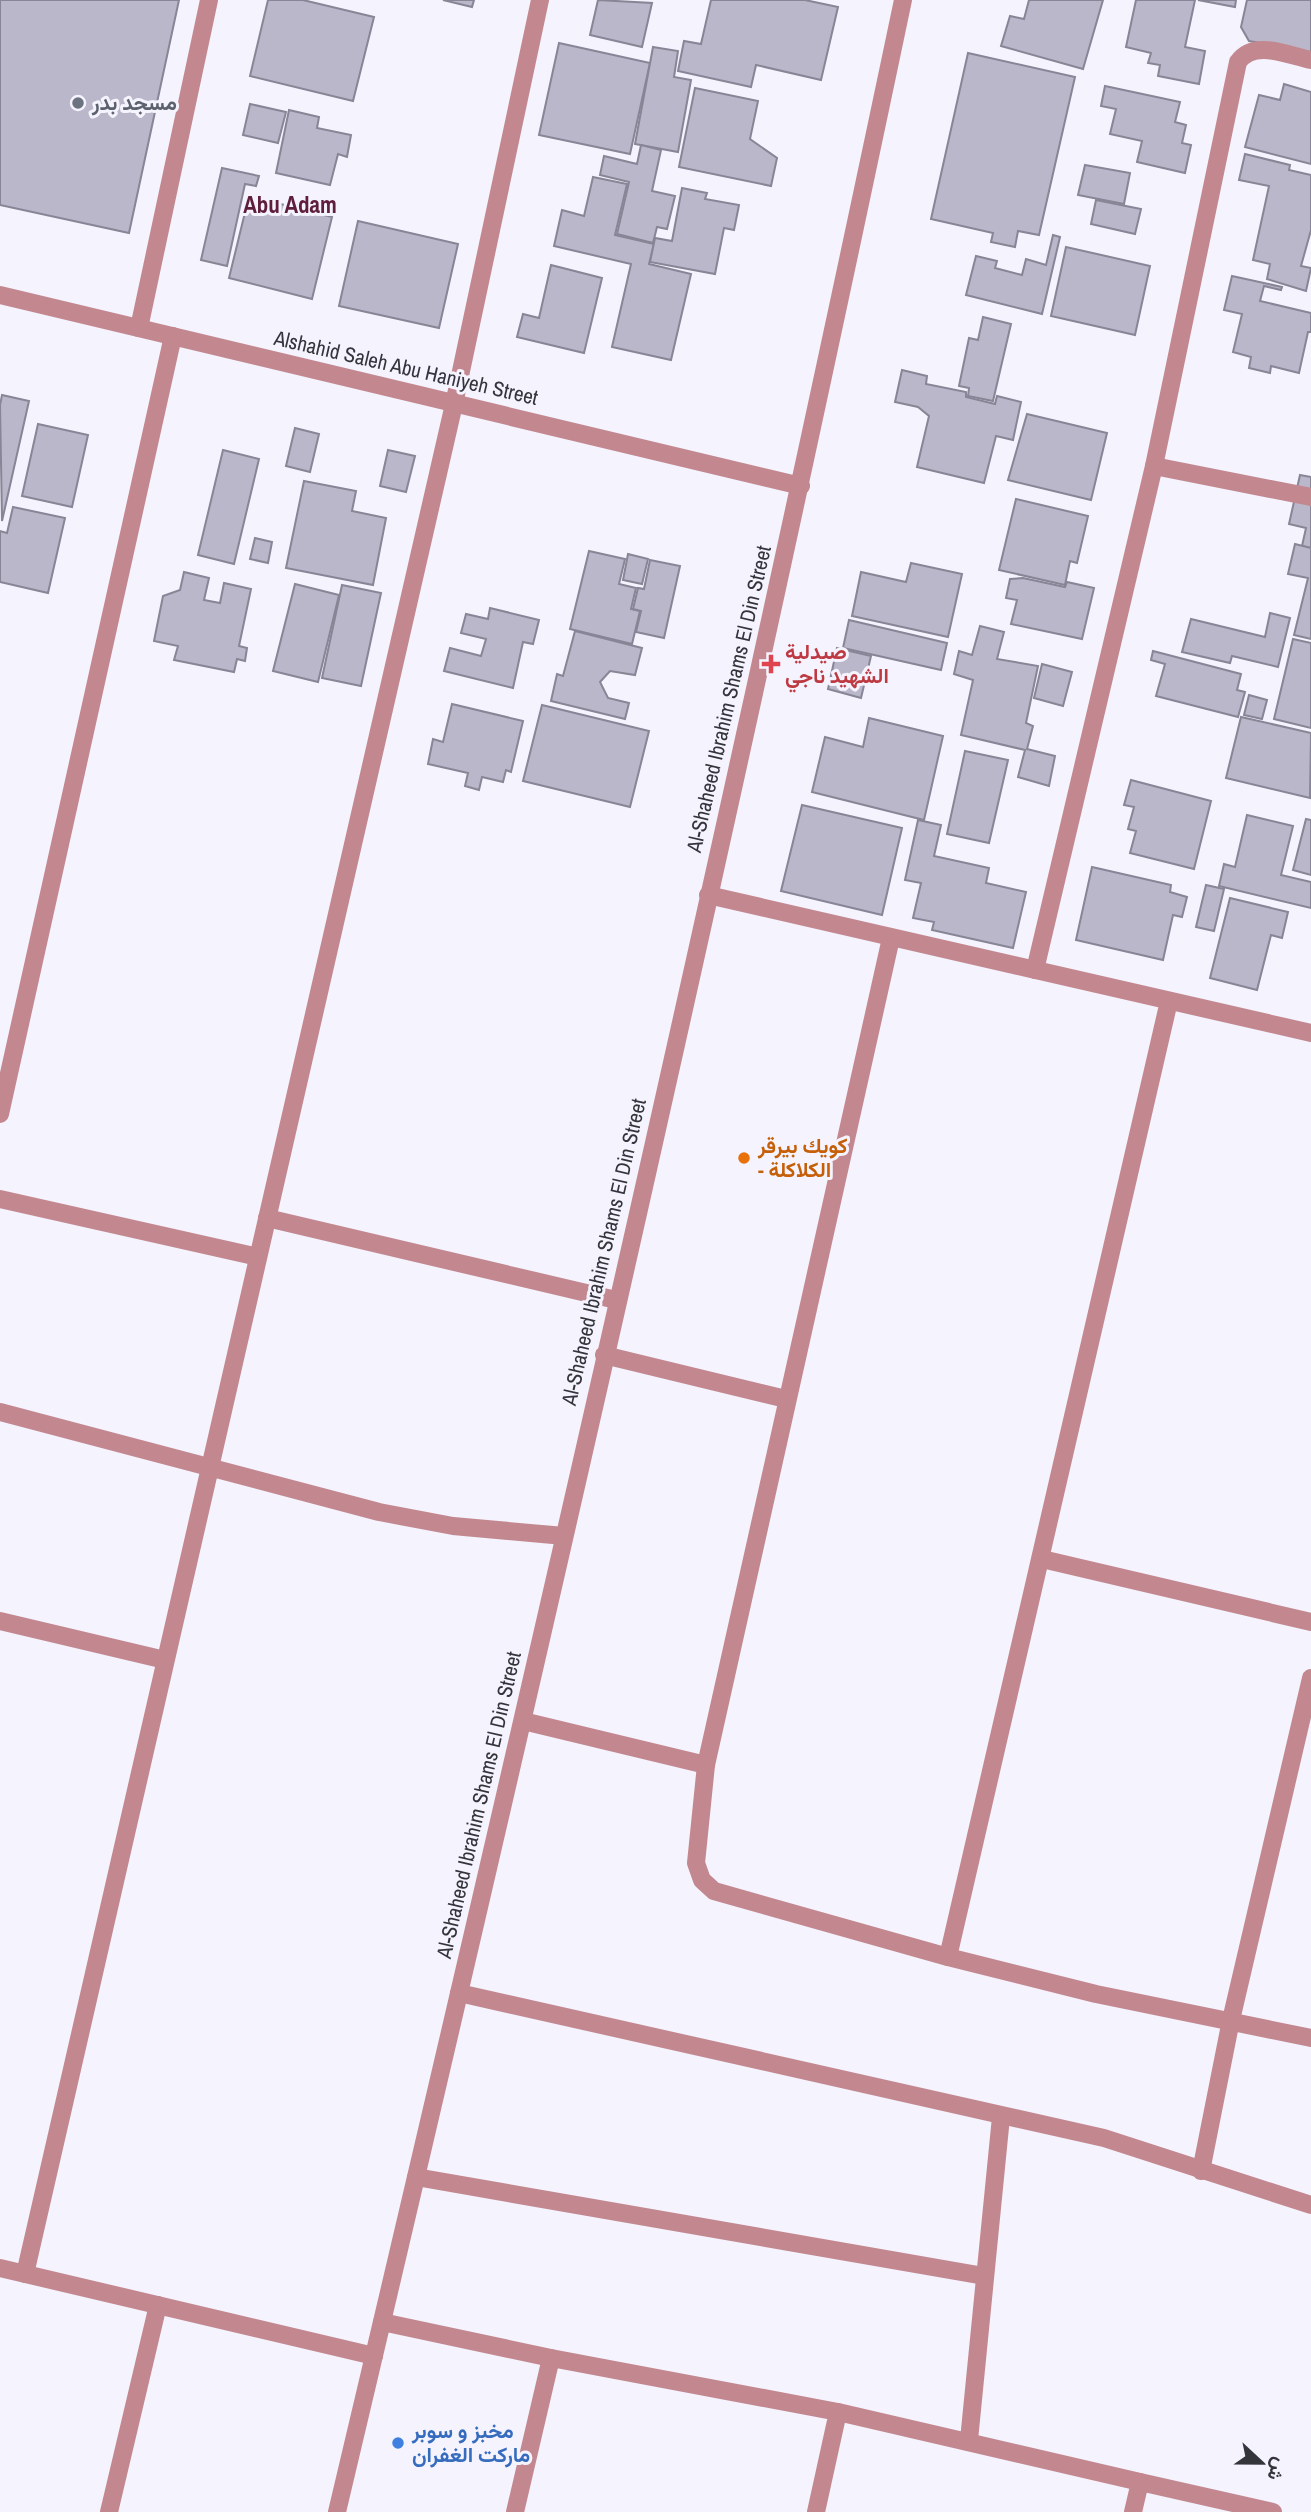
<svg xmlns="http://www.w3.org/2000/svg" width="1311" height="2512" viewBox="0 0 1311 2512" font-family="'Archivo Narrow',Vazirmatn,sans-serif">
  <style>
    .building { fill: #b9b7c9; stroke: #878596; stroke-width: 2 }
    .lines { fill: none; stroke-linecap: round; stroke-linejoin: round }
    .minor { stroke: #c3888f; stroke-width: 18 }
    .worship-dot { fill: #6b7280; stroke: #f4f3fe; stroke-width: 2.5 }
    .health-dot { fill: #e0444e; stroke: #f4f3fe; stroke-width: 2.5 }
    .food-dot { fill: #e8710a; stroke: #f4f3fe; stroke-width: 2.5 }
    .shop-dot { fill: #3f7fe0; stroke: #f4f3fe; stroke-width: 2.5 }
    .labels { text-anchor: middle; stroke-width: 6; stroke-linejoin: round; paint-order: stroke }
    .worship-label { font-size: 21px; font-weight: bold; fill: #5b616d; stroke: #f4f3fe; text-anchor: start }
    .street-label { font-size: 21px; fill: #34343b; stroke: #f4f3fe }
    .health-label { font-size: 21px; font-weight: bold; fill: #be3a42; stroke: #f4f3fe; text-anchor: start }
    .food-label { font-size: 21px; font-weight: bold; fill: #c56008; stroke: #f4f3fe; text-anchor: start }
    .shop-label { font-size: 21px; font-weight: bold; fill: #366cbe; stroke: #f4f3fe; text-anchor: start }
    .neighbourhood-label { font-size: 23px; font-weight: bold; fill: #5f1e3b; stroke: #f4f3fe }
  </style>
  <rect width="100%" height="100%" fill="#f4f3fe"/>
  <!-- building -->
  <g class="building">
    <polygon points="0,0 179,0 129,233 0,205"/>
    <polygon points="268,0 303,0 374,17 353,101 250,76"/>
    <polygon points="443,0 474,0 472,7"/>
    <polygon points="598,0 652,3 642,47 590,35"/>
    <polygon points="711,0 805,0 838,7 821,80 756,65 751,87 678,71 684,41 701,44"/>
    <polygon points="1029,0 1103,0 1083,69 1001,46 1010,16 1024,19"/>
    <polygon points="1136,0 1195,0 1185,47 1205,51 1199,84 1158,76 1160,65 1148,63 1151,53 1126,47"/>
    <polygon points="1198,0 1236,0 1235,7"/>
    <polygon points="1247,0 1311,0 1311,52 1249,41 1241,27"/>
    <polygon points="559,43 650,63 630,154 539,135"/>
    <polygon points="653,47 678,51 674,77 691,80 678,152 635,144"/>
    <polygon points="968,53 1075,77 1039,235 1018,231 1015,247 991,242 993,233 931,219"/>
    <polygon points="1284,84 1311,92 1311,164 1245,147 1259,95 1280,100"/>
    <polygon points="1105,86 1180,102 1175,122 1186,125 1182,143 1191,145 1185,173 1137,162 1142,141 1110,134 1116,109 1101,106"/>
    <polygon points="695,88 758,101 750,139 777,158 771,186 679,167"/>
    <polygon points="250,104 286,112 278,143 243,135"/>
    <polygon points="289,110 319,117 317,128 351,135 347,157 338,154 330,185 276,173"/>
    <polygon points="641,145 661,150 652,191 675,196 667,229 657,227 653,243 617,234 629,182 600,175 604,156 637,164"/>
    <polygon points="1245,154 1290,165 1289,170 1311,175 1311,230 1301,266 1311,268 1306,291 1267,279 1270,264 1253,260 1269,186 1239,180"/>
    <polygon points="1085,165 1130,173 1124,204 1078,195"/>
    <polygon points="222,168 259,176 256,186 245,184 227,266 201,260"/>
    <polygon points="593,177 627,184 615,235 654,244 649,264 691,274 671,360 612,347 631,264 554,246 562,210 584,216"/>
    <polygon points="682,188 707,193 705,199 739,205 734,230 724,228 715,274 650,262 655,238 672,241"/>
    <polygon points="249,196 332,217 312,299 229,278"/>
    <polygon points="1096,200 1141,209 1135,234 1091,224"/>
    <polygon points="358,221 458,244 439,328 339,306"/>
    <polygon points="1053,235 1060,237 1042,314 966,295 976,256 997,261 995,268 1022,275 1026,259 1046,265"/>
    <polygon points="1066,247 1150,266 1135,335 1051,316"/>
    <polygon points="551,265 602,278 584,353 517,337 523,314 539,318"/>
    <polygon points="1232,276 1282,287 1281,290 1264,286 1260,301 1311,313 1311,332 1308,332 1299,373 1271,366 1270,373 1249,368 1251,357 1233,352 1242,314 1224,310"/>
    <polygon points="983,317 1011,324 993,401 968,396 969,388 959,386 969,338 978,340"/>
    <polygon points="902,370 927,376 926,384 966,392 966,397 995,404 997,396 1021,402 1013,440 996,436 984,483 917,467 929,416 918,407 895,402"/>
    <polygon points="2,395 29,401 2,521 0,405"/>
    <polygon points="1027,414 1107,433 1091,500 1008,480"/>
    <polygon points="38,424 88,435 72,507 22,496"/>
    <polygon points="295,428 319,434 310,472 286,466"/>
    <polygon points="223,450 259,459 234,564 198,555"/>
    <polygon points="388,450 415,456 406,492 380,486"/>
    <polygon points="1300,475 1311,477 1311,548 1302,546 1306,528 1289,524"/>
    <polygon points="304,481 356,491 352,511 386,518 373,585 286,568"/>
    <polygon points="1016,499 1088,516 1077,563 1070,561 1065,585 999,570"/>
    <polygon points="13,507 65,518 48,593 0,582 0,531 7,533"/>
    <polygon points="255,538 272,542 268,563 250,559"/>
    <polygon points="1295,544 1311,548 1311,639 1294,635 1308,578 1288,574"/>
    <polygon points="589,551 625,559 619,584 636,588 631,609 640,611 632,644 570,629"/>
    <polygon points="628,554 648,559 642,584 623,580"/>
    <polygon points="650,560 680,566 664,638 636,632 641,611 633,609 638,588 644,589"/>
    <polygon points="911,563 962,574 948,637 852,616 861,572 906,582"/>
    <polygon points="184,572 209,578 204,600 220,603 224,583 251,589 239,646 247,648 245,661 237,659 234,672 174,660 178,646 154,641 163,596 180,590"/>
    <polygon points="1023,578 1065,587 1067,582 1094,588 1082,639 1011,624 1017,600 1006,598 1010,579"/>
    <polygon points="295,584 339,595 318,682 273,671"/>
    <polygon points="342,585 381,593 361,686 322,678"/>
    <polygon points="490,608 539,620 533,644 523,642 513,688 444,671 450,648 481,656 486,639 461,633 466,614 488,619"/>
    <polygon points="1270,613 1290,618 1278,667 1232,656 1230,663 1182,652 1191,619 1265,637"/>
    <polygon points="849,620 947,643 941,670 843,648"/>
    <polygon points="980,626 1004,632 997,659 1038,666 1026,723 1033,726 1027,749 1055,756 1049,786 1018,777 1025,750 961,735 973,680 954,674 959,651 972,655"/>
    <polygon points="575,631 642,648 635,675 610,671 600,682 608,698 629,703 625,719 551,701 557,674 563,676"/>
    <polygon points="1293,639 1311,643 1311,728 1274,719"/>
    <polygon points="837,648 871,656 861,698 828,689"/>
    <polygon points="1153,651 1241,674 1237,690 1245,692 1238,717 1156,696 1165,664 1151,660"/>
    <polygon points="1042,664 1072,672 1063,706 1034,698"/>
    <polygon points="1249,695 1267,700 1262,719 1244,715"/>
    <polygon points="452,704 523,721 511,772 506,770 503,782 482,777 479,790 465,786 468,773 428,764 433,739 443,742"/>
    <polygon points="542,705 649,731 630,807 523,781"/>
    <polygon points="1241,717 1311,733 1310,798 1226,778"/>
    <polygon points="869,718 943,736 924,820 812,792 825,737 863,747"/>
    <polygon points="965,751 1008,760 989,843 947,834"/>
    <polygon points="1131,780 1211,801 1194,869 1130,853 1136,831 1128,829 1134,807 1124,805"/>
    <polygon points="802,805 902,828 882,915 781,891"/>
    <polygon points="1247,815 1293,826 1281,875 1311,882 1311,908 1219,886 1224,864 1235,867"/>
    <polygon points="1306,819 1311,820 1311,875 1293,870"/>
    <polygon points="918,820 941,825 934,856 989,868 986,883 1026,892 1013,948 932,930 934,922 913,918 921,883 905,880"/>
    <polygon points="1092,867 1171,885 1170,892 1187,897 1182,917 1173,915 1163,960 1076,940"/>
    <polygon points="1206,885 1224,889 1214,931 1196,927"/>
    <polygon points="1230,898 1288,912 1282,938 1271,935 1257,990 1210,978"/>
  </g>
  <g class="lines">
    <!-- minor -->
    <g class="minor">
      <polyline points="0,295 801,486"/>
      <polyline points="139,328 209,0"/>
      <polyline points="1154,466 1311,497"/>
      <polyline points="708,895 1311,1033"/>
      <polyline points="891,938 706,1765 696,1863 702,1880 714,1891 948,1957 1096,1994 1311,2038"/>
      <path d="M1035,970L1154,466L1238,62C1254,39 1287,55 1311,60"/>
      <polyline points="0,1114 173,336"/>
      <polyline points="0,1199 258,1257"/>
      <polyline points="267,1218 616,1300"/>
      <polyline points="604,1355 786,1399"/>
      <polyline points="0,1412 379,1512 453,1526 564,1536"/>
      <polyline points="1042,1559 1311,1622"/>
      <polyline points="0,1621 165,1660"/>
      <polyline points="523,1721 706,1765"/>
      <polyline points="948,1957 1169,1001"/>
      <polyline points="459,1993 1104,2138 1311,2205"/>
      <polyline points="1201,2171 1231,2020 1311,1678"/>
      <polyline points="416,2177 984,2276"/>
      <polyline points="0,2268 374,2356"/>
      <polyline points="25,2274 454,404 540,0"/>
      <polyline points="382,2322 551,2358 838,2412 816,2512"/>
      <polyline points="838,2412 1140,2482"/>
      <polyline points="969,2440 1001,2117"/>
      <polyline points="109,2512 158,2305"/>
      <path d="M337,2512C535,1677 727,840 903,0"/>
      <polyline points="515,2512 551,2358"/>
      <polyline points="1133,2512 1140,2482 1273,2512"/>
    </g>
  </g>
  <!-- markers -->
  <circle class="worship-dot" cx="78" cy="103" r="7"/>
  <path class="health-dot" d="M767.5 653.5h7v7h7v7h-7v7h-7v-7h-7v-7h7z"/>
  <circle class="food-dot" cx="744" cy="1158" r="7"/>
  <circle class="shop-dot" cx="398" cy="2443" r="7"/>
  <g class="labels">
    <!-- worship labels -->
    <g class="worship-label">
      <text x="92" y="110">مسجد بدر</text>
    </g>
    <!-- street labels -->
    <g class="street-label">
      <text transform="translate(406 368) rotate(13)" y="7">Alshahid Saleh Abu Haniyeh Street</text>
      <text transform="translate(729 699) rotate(-77)" y="7">Al-Shaheed Ibrahim Shams El Din Street</text>
      <text transform="translate(604 1252) rotate(-77)" y="7">Al-Shaheed Ibrahim Shams El Din Street</text>
      <text transform="translate(479 1805) rotate(-77)" y="7">Al-Shaheed Ibrahim Shams El Din Street</text>
    </g>
    <!-- health labels -->
    <g class="health-label">
      <text x="785" y="659">صيدلية<tspan x="785" dy="24">الشهيد ناجي</tspan></text>
    </g>
    <!-- food labels -->
    <g class="food-label">
      <text x="758" y="1153">كويك بيرقر<tspan x="758" dy="24">- الكلاكلة</tspan></text>
    </g>
    <!-- shop labels -->
    <g class="shop-label">
      <text x="412" y="2438">مخبز و سوبر<tspan x="412" dy="24">ماركت الغفران</tspan></text>
    </g>
    <!-- neighbourhood labels -->
    <g class="neighbourhood-label">
      <text x="290" y="213">Abu Adam</text>
    </g>
  </g>
  <!-- north arrow -->
  <g transform="translate(1262 2463) rotate(112)" stroke="#f4f3fe" stroke-width="5" paint-order="stroke">
  <path d="M0-5L12 26L0 18L-12 26Z" fill="#34343b"/>
  <text y="-10" font-size="19" font-weight="bold" text-anchor="middle" fill="#34343b">ش</text>
  </g>
</svg>
